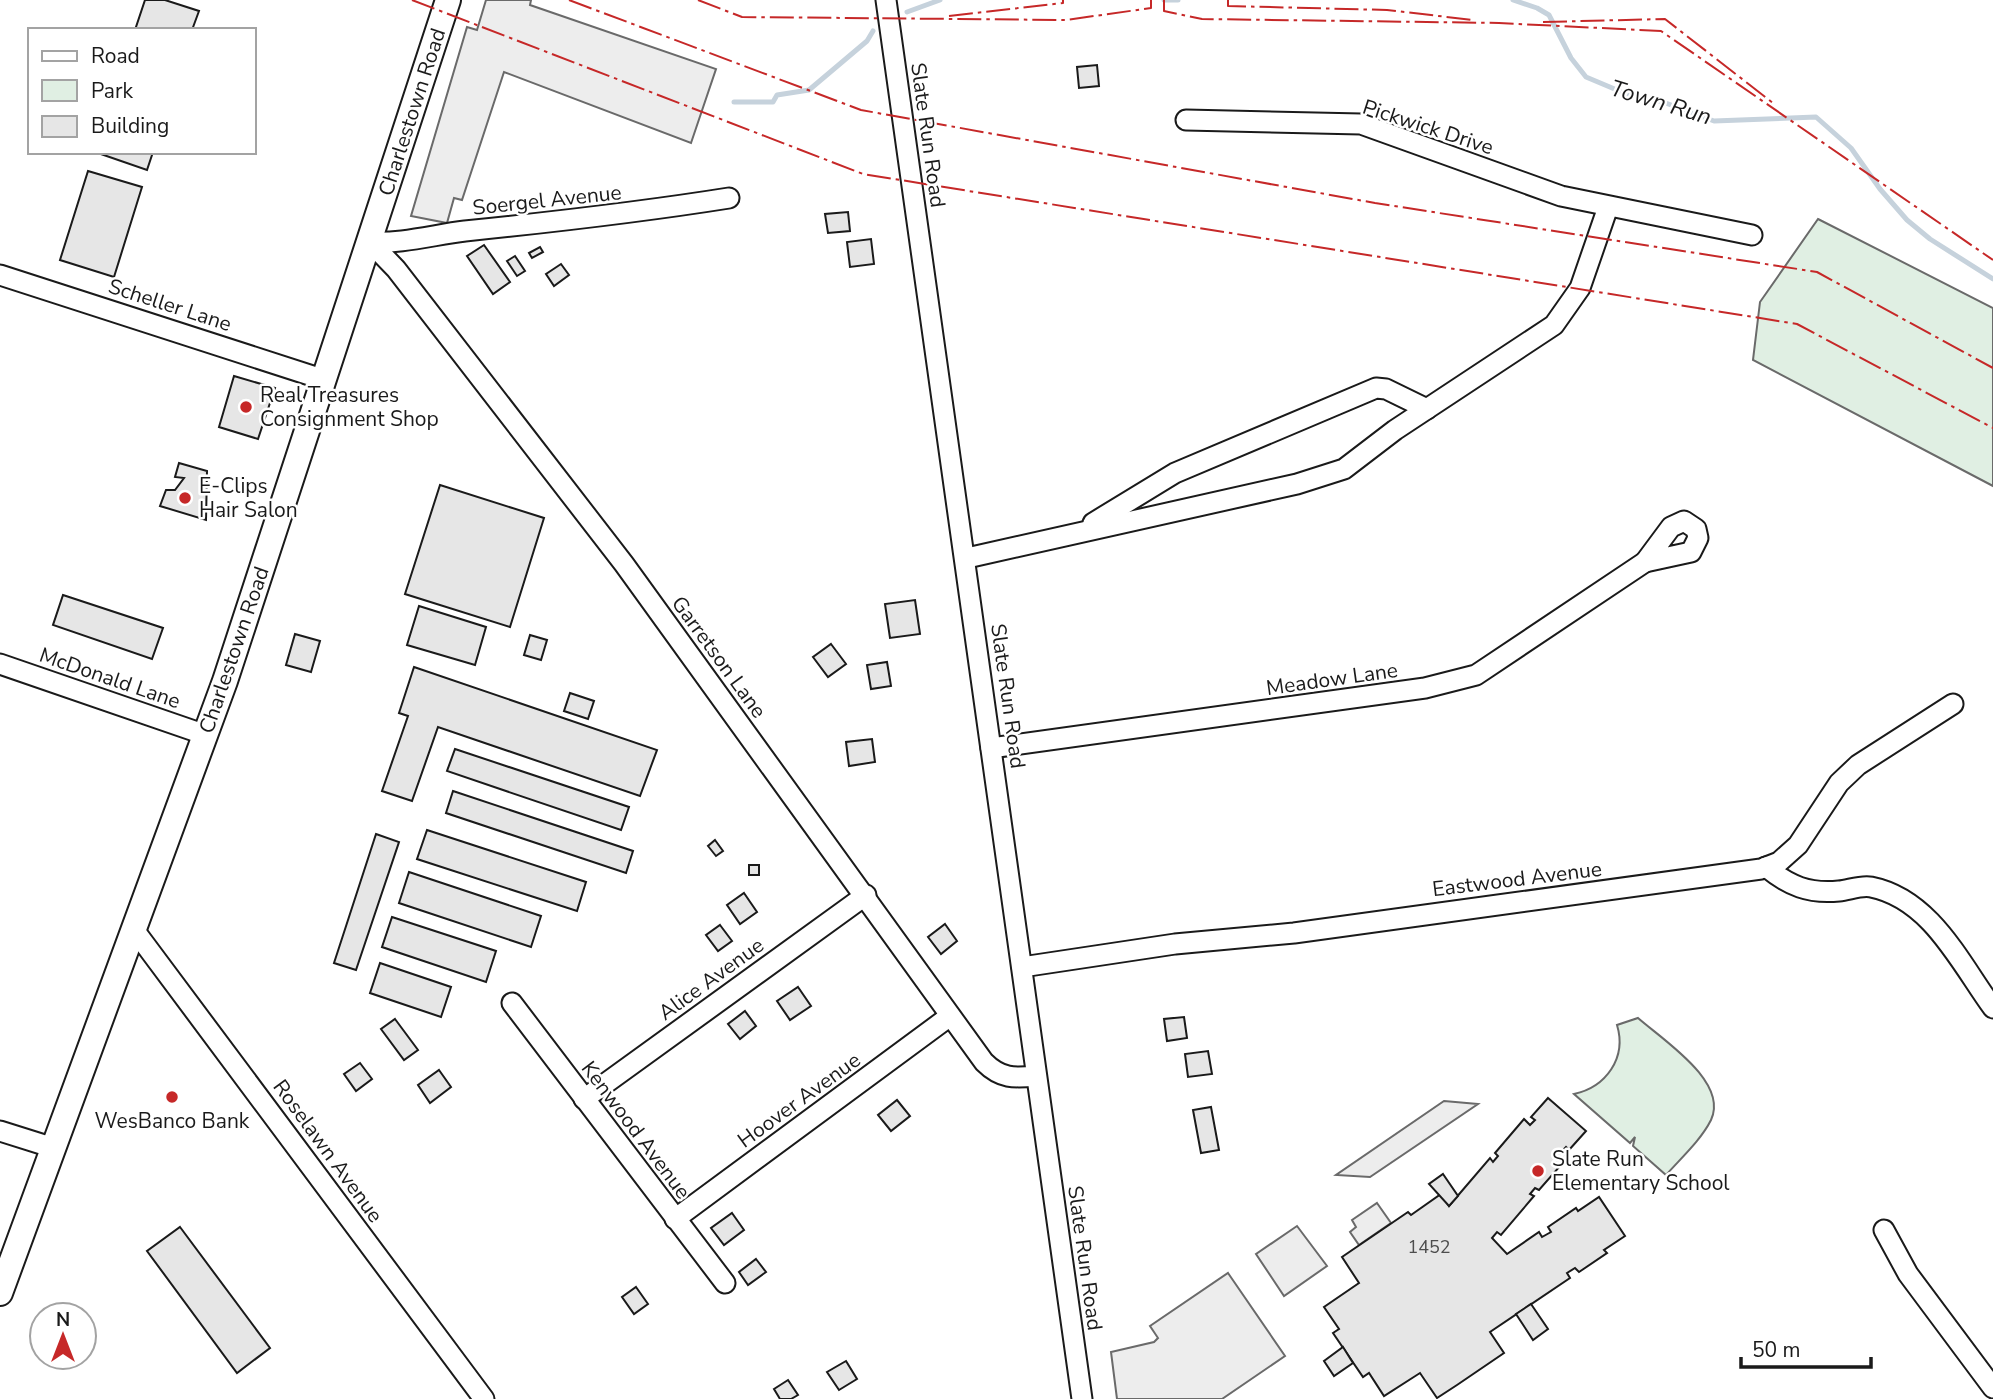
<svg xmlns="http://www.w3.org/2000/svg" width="1993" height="1399" viewBox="0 0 1993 1399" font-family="'Nunito Sans',sans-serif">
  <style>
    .green { fill: #e0efe3; stroke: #6a6a6a; stroke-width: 2 }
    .parking { fill: #ededed; stroke: #6a6a6a; stroke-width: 2 }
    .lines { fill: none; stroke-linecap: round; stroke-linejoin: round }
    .stream { stroke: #c6d2dc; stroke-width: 5 }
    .building { fill: #e6e6e6; stroke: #1a1a1a; stroke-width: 2 }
    .minor-casing { stroke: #1a1a1a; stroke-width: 23 }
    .major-casing { stroke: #1a1a1a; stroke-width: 28 }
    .minor { stroke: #fff; stroke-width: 19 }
    .major { stroke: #fff; stroke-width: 24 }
    .power { stroke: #c62828; stroke-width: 2; stroke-dasharray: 24 5 3.5 5; stroke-linecap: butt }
    .poi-dot { fill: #c62828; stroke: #fff; stroke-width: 2.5 }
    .labels { text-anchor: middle; stroke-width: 5; stroke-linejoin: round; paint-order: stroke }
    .number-label { font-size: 18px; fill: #4d4d4d }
    .street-label { font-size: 21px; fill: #1a1a1a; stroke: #fff }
    .poi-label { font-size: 21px; fill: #1a1a1a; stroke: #fff; text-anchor: start }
    .water-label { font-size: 23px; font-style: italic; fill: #1a1a1a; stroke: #fff }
  </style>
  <rect width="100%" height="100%" fill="#fff"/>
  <!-- green -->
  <g class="green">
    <polygon points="1818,219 1993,308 1993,486 1753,360 1760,302"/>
    <path d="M1638,1018C1663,1040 1729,1082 1711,1120C1701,1140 1681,1158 1666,1175L1633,1146L1635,1137L1630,1143L1574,1094C1606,1087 1627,1058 1617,1025Z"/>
  </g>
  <!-- parking -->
  <g class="parking">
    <polygon points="486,0 531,0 530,5 716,69 691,143 504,72 462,200 454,198 447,223 411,216 467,27 477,30"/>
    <polygon points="1444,1101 1478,1104 1370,1177 1336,1175"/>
    <polygon points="1377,1203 1391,1223 1359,1245 1350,1232 1356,1227 1352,1220"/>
    <polygon points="1297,1226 1327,1266 1284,1296 1256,1254"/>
    <polygon points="1228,1273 1285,1356 1222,1399 1117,1399 1111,1352 1154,1342 1158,1338 1150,1326"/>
  </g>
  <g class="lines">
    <!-- stream -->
    <g class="stream">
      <polyline points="1164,0 1178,0"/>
      <polyline points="1513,0 1537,8 1549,15 1571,58 1586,77 1636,98 1663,102 1714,121 1816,117 1851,148 1880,189 1907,220 1930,239 1993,279"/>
      <polyline points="907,12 940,0"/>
      <polyline points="734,102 773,102 777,95 809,90 867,41 873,31"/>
    </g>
  </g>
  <!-- building -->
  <g class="building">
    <polygon points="145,0 165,0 199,11 192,30 135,30"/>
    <polygon points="1097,65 1099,86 1079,88 1077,67"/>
    <polygon points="95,152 153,152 147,170"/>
    <polygon points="88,171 142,187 114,277 60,260"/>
    <polygon points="848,212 850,231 828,233 825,214"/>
    <polygon points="871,239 874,264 850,267 847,242"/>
    <polygon points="484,245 510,282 493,294 467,256"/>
    <polygon points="540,247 543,252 532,258 529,253"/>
    <polygon points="515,256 525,271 517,276 507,261"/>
    <polygon points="561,264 569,275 554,286 546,274"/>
    <polygon points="234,376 275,388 258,439 219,427"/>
    <polygon points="179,463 207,471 206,520 160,506 166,490 175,490 184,478 175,477"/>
    <polygon points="440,485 544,518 510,627 405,594"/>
    <polygon points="63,595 163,628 152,659 53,625"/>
    <polygon points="915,600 920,634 890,638 885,604"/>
    <polygon points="419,606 486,627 475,665 407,645"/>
    <polygon points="295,634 320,641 311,672 286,665"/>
    <polygon points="530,635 547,640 541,660 524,655"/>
    <polygon points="831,644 846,664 828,677 813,657"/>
    <polygon points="887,662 891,686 871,689 867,665"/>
    <polygon points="414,667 657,750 640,796 438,727 412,801 382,791 408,716 399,713"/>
    <polygon points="570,693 594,701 588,719 564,711"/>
    <polygon points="872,739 875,762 849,766 846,742"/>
    <polygon points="455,749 629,807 621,830 447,771"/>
    <polygon points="453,791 633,851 626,873 446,813"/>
    <polygon points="427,830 586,882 577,911 417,859"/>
    <polygon points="376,834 399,842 356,970 334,963"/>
    <polygon points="715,840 723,851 716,856 708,846"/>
    <rect x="749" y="865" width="10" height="10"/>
    <polygon points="409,872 541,916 531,947 399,903"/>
    <polygon points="744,893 757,912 740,924 727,905"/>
    <polygon points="392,917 496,951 486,982 382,947"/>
    <polygon points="945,924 957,941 941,954 928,937"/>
    <polygon points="720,925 732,941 718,951 706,935"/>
    <polygon points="380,963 451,987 441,1017 370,993"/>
    <polygon points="798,987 811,1006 790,1020 777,1001"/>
    <polygon points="745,1011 756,1026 740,1039 728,1024"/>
    <polygon points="1184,1017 1187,1038 1167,1041 1164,1019"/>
    <polygon points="395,1019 418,1050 404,1060 381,1029"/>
    <polygon points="1208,1051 1212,1074 1188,1077 1185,1054"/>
    <polygon points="360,1063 372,1079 356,1091 344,1074"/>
    <polygon points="439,1070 451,1087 430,1103 418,1085"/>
    <polygon points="1548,1098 1586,1131 1569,1150 1566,1147 1561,1152 1568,1157 1539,1190 1535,1188 1530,1194 1534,1196 1501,1235 1497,1232 1492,1238 1507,1254 1539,1232 1542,1237 1551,1232 1548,1227 1576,1208 1578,1211 1599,1197 1625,1236 1604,1250 1607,1253 1579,1272 1575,1268 1567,1273 1570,1278 1490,1332 1504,1353 1457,1385 1437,1398 1420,1373 1384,1396 1369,1373 1363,1377 1333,1333 1339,1329 1324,1307 1359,1283 1342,1257 1408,1212 1411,1215 1441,1194 1449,1206 1490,1158 1493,1162 1498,1156 1495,1153 1524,1119 1530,1125 1535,1120 1531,1117"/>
    <polygon points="897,1100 910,1116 891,1131 878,1115"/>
    <polygon points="1211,1107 1219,1150 1201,1153 1193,1110"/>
    <polygon points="1443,1174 1458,1196 1449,1206 1429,1184"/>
    <polygon points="732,1213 744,1230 724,1245 711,1228"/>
    <polygon points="180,1227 270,1348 237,1373 147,1251"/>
    <polygon points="756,1259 766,1272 748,1285 739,1272"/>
    <polygon points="636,1287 648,1304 634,1314 622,1297"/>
    <polygon points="1531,1304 1548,1329 1533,1340 1516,1314"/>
    <polygon points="1343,1347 1353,1363 1334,1376 1324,1361"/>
    <polygon points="846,1361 857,1379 839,1390 827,1372"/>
    <polygon points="788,1380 798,1395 791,1399 780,1399 774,1389"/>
  </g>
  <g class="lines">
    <!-- minor casing -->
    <g class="minor-casing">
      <g id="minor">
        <polyline points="886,0 1082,1399"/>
        <polyline points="1186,120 1361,124 1561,196 1752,235"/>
        <path d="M370,242L396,269L624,564L984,1062C1001,1079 1014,1078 1036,1076"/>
        <path d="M370,242C401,244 433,235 465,231C553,222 641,212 729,198"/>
        <polyline points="0,275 325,380"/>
        <polygon points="1684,521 1696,529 1698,538 1691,552 1645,562 1671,527"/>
        <polyline points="1093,523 1175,473 1376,388 1386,389 1427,409"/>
        <polyline points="967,558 1297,484 1344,469 1395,430 1554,325 1580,288 1608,207"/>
        <polyline points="0,664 206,735"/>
        <polyline points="991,748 1425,688 1476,675 1645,562"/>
        <path d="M1766,867C1789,886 1809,894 1839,891C1849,890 1861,885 1871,887C1931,899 1960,963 1993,1008"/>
        <polyline points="135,931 484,1399"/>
        <polyline points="1022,967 1175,944 1294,933 1761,869 1779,862 1798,845 1839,783 1858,765 1953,704"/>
        <polyline points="512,1003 725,1283"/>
        <polyline points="584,1099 866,895"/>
        <polyline points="0,1131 54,1148"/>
        <polyline points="675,1219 950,1016"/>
        <polyline points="1884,1230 1908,1274 1993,1388"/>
      </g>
    </g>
    <!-- major casing -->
    <g class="major-casing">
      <polyline id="major" points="0,1293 225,681 448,0"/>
    </g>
    <!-- minor -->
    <use href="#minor" class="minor"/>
    <!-- major -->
    <use href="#major" class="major"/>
    <!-- power -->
    <g class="power">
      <polyline points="412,0 863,174 1797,324 1993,428"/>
      <polyline points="569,0 861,110 1375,203 1817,272 1993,368"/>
      <polyline points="698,0 742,17 1066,20 1151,8 1151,0"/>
      <polyline points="1164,0 1164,11 1202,19 1499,23 1661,31 1993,260"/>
      <polyline points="1228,0 1228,6 1387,10 1473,20"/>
      <polyline points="949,16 1063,3 1063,0"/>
      <polyline points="1543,22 1665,19 1773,103"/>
    </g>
  </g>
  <!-- markers -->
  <g class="poi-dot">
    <circle cx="246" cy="407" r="7"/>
    <circle cx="185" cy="498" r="7"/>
    <circle cx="172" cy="1097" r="7"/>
    <circle cx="1538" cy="1171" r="7"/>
  </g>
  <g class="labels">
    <!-- number labels -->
    <g class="number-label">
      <text x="1429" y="1253">1452</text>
    </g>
    <!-- street labels -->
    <g class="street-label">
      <text transform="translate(412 112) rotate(-72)" y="7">Charlestown Road</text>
      <text transform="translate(1428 127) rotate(18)" y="7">Pickwick Drive</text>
      <text transform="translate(928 135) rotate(82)" y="7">Slate Run Road</text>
      <text transform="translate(547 200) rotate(-6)" y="7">Soergel Avenue</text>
      <text transform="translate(170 305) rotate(18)" y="7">Scheller Lane</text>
      <text transform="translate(234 650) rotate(-71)" y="7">Charlestown Road</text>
      <text transform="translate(719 657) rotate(54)" y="7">Garretson Lane</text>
      <text transform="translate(110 678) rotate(19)" y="7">McDonald Lane</text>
      <text transform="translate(1332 679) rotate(-8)" y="7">Meadow Lane</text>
      <text transform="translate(1008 696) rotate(82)" y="7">Slate Run Road</text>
      <text transform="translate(1517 879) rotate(-7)" y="7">Eastwood Avenue</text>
      <text transform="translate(711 979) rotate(-36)" y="7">Alice Avenue</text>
      <text transform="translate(799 1100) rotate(-36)" y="7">Hoover Avenue</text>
      <text transform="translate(636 1130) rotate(53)" y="7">Kenwood Avenue</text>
      <text transform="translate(328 1151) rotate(54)" y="7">Roselawn Avenue</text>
      <text transform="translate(1085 1258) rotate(82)" y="7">Slate Run Road</text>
    </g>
    <!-- poi labels -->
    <g class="poi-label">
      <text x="260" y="402">Real Treasures<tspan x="260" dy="24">Consignment Shop</tspan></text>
      <text x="199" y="493">E-Clips<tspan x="199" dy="24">Hair Salon</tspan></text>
      <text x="172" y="1128" text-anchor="middle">WesBanco Bank</text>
      <text x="1552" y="1166">Slate Run<tspan x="1552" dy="24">Elementary School</tspan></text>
    </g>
    <!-- water labels -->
    <g class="water-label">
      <text transform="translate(1661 102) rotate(17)" y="8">Town Run</text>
    </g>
  </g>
  <!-- legend -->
  <rect x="28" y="28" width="228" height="126" fill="#ffffff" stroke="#a3a3a3" stroke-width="2"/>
  <rect x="42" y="51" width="35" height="10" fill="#ffffff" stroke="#a3a3a3" stroke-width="2"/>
  <text x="91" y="63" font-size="21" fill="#1a1a1a">Road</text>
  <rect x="42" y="80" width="35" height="21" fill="#e0efe3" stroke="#a3a3a3" stroke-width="2"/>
  <text x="91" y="98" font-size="21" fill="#1a1a1a">Park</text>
  <rect x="42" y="116" width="35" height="21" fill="#e6e6e6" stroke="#a3a3a3" stroke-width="2"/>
  <text x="91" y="133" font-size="21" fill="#1a1a1a">Building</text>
  <!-- north arrow -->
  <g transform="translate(63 1336)"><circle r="33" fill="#ffffff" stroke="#a3a3a3" stroke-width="2"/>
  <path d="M0-5L12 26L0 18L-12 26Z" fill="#c62828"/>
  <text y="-10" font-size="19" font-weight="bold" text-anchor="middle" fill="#1a1a1a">N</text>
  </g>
  <!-- scale -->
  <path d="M1741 1357v10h130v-10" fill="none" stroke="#1a1a1a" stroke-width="3.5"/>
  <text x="1752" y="1357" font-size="21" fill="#1a1a1a" stroke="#ffffff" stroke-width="5" paint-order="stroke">50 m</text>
</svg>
